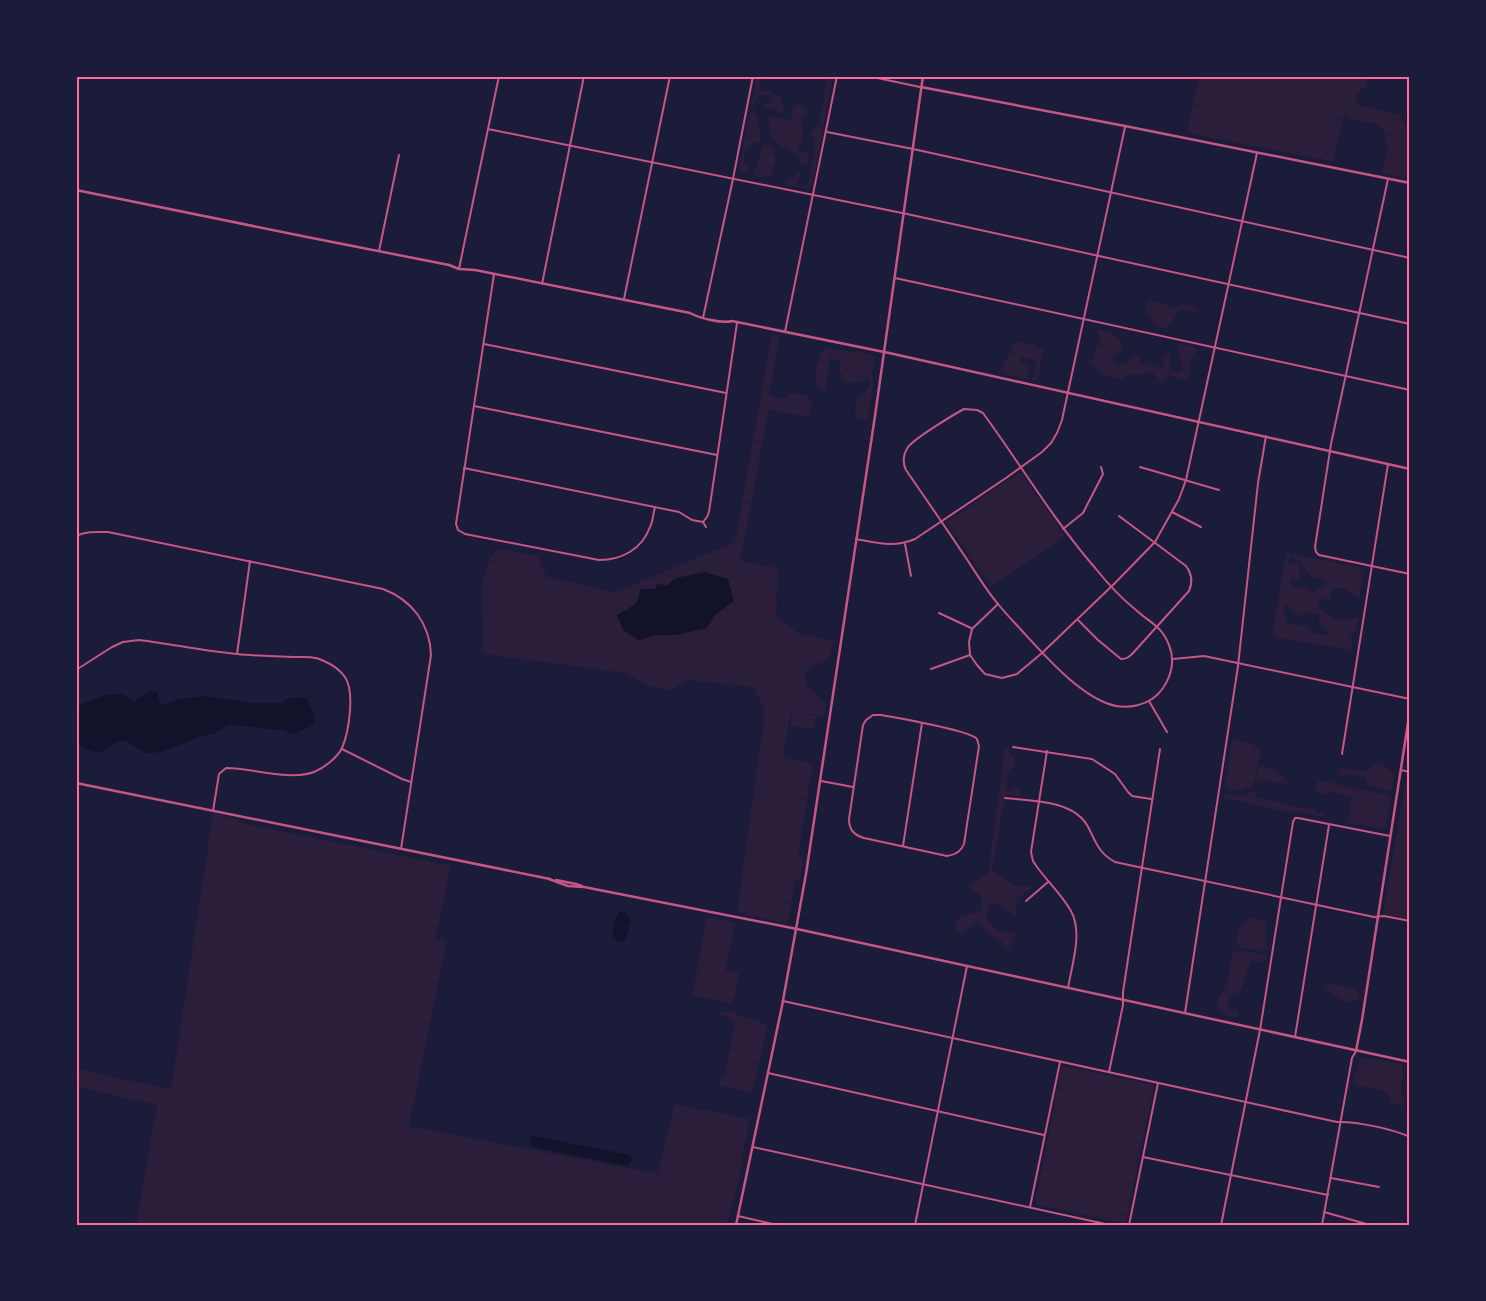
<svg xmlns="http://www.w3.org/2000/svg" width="1486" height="1301" viewBox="0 0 1486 1301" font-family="Barlow,sans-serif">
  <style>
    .green { fill: #2a1e3b; fill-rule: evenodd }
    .water { fill: #12122b }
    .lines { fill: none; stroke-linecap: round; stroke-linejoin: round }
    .minor { stroke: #c65784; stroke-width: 2 }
    .tertiary { stroke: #c65784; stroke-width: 2.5 }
    .neatline { fill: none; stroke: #ff6b9d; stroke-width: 2 }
  </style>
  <rect width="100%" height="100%" fill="#1b1b3a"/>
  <!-- green -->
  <g class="green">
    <polygon points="757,76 762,76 759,91 770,91 772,94 778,95 781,98 784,110 783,112 777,111 775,107 769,109 765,108 764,104 767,102 774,104 771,96 758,94 753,108 751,108"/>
    <path d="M821,76H833V78L812,186L809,189L786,185L785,182L787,180L794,178L797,172L800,171L802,175L799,177L796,185L801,186L808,184C811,173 816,154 814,142C813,138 812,139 812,134C812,129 815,127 819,125L827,79Z"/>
    <polygon points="1199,76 1370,76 1365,87 1356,94 1357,105 1399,115 1410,130 1410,178 1381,173 1388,150 1384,131 1377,124 1350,119 1344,114 1334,162 1187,133"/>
    <path d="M799,104L803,106L807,113L804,118H800L799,120C806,127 804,141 797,149L800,153L808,152L809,155L808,161L806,164H801L797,156L789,150L781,147L770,135C771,128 767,122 769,116L793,120L791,114L792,108Z"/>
    <path d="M752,112L756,114L755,118C759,125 762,133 761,141C748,144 743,150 744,163L748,165L749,170L746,173L740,171L739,167L750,113Z"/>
    <path d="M767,145L771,146C778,160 775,163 770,176L761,178L756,177L753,174L759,159L762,146Z"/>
    <path d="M1149,300L1176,308C1187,301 1189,304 1199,311L1196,313L1188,310H1179L1167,329C1155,328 1147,314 1145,304Z"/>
    <path d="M1099,330C1111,330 1122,339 1124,350L1114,354L1111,358C1121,370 1126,362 1137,356L1140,357L1141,360H1140V364C1144,365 1147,364 1151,365C1155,365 1158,368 1164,369V356L1168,353L1170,355L1169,366L1172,372H1180L1183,369C1182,361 1177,355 1177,347L1178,345C1185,345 1192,345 1197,350L1191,359L1190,373L1187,378L1183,380L1167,374L1162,383L1152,372H1147L1140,375H1128L1120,380C1109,377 1098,372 1091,363L1100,338L1098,331Z"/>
    <path d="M772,333L780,335L769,394L771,396L783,399L791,393L807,395L813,405L807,417L769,410L740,561L778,568L776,615L799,634L836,641L826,661L812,666L805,674L807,685L826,704L824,716L800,712L816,716L813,730L790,726L793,711H791L783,758L813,763L798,855L803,858L800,880H795L788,922L783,923L749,916L737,910L765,712L753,687L689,680L669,691L647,685L625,673L483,654L482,582L491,556L499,549L537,555L547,577L616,592L735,542ZM676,578L734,600L716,614L706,629L675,635H653L640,641L623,630L618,615L628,609L655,589L666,586Z"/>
    <polygon points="1017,341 1034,344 1038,348 1044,349 1037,382 1032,380 1037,360 1021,357 1020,363 1030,367 1027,380 1001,372 1003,363 1007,359 1013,343 1016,343"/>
    <path d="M824,348L870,354L874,358L872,374L874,381L867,422L855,417L857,398L865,393L870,384L868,377L862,382L847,383L840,374V361L830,357L825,392L819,389C812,375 817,361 824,348Z"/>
    <polygon points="1018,473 1022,474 1065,536 991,587 947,524 947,522"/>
    <path d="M1286,553L1359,567L1364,572L1359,599L1345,588H1333L1330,600H1327L1319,598V608C1326,613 1336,622 1345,620C1350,619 1352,618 1358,618L1356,631L1351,634L1352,644L1350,650L1279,638L1273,632ZM1291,556C1309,563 1304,581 1325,579L1327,582L1325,586L1318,587L1314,593C1301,582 1301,590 1291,586L1290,580L1291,576L1299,582C1299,576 1302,567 1296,563L1291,565L1288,563ZM1286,605L1292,610L1294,614L1299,616L1309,611L1319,615C1320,632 1324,624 1329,634C1320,637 1311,632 1305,626L1288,623L1283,612V606Z"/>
    <path d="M1232,740L1250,743L1253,744L1256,748L1261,749L1253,788L1248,787C1242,793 1232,790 1225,786Z"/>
    <path d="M1008,747L1010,753L1013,755L1016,765C1007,769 1005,783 1008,791H1011L1014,787L1019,788L1021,793L1020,796L1005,795L992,871L1016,886H1032L1031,889L1021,895L1015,901L1018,914L1015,916L991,901L987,910V920L998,931L1017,933L1008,950L1005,951C1003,936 999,942 989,934C986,932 983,927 980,924L974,925L960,934L954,929L956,919L981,910C983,902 981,898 977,892L971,890V884L988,874L1005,749Z"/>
    <polygon points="1375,764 1385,765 1389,771 1394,773 1392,792 1365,783 1367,780 1366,778 1346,774 1342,778 1338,775 1338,772 1342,773 1342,771 1338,771 1342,768 1366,771 1373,767"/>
    <path d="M1259,765L1277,769V772C1281,773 1288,780 1288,785L1259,779L1257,784L1256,783Z"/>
    <polygon points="1406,778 1410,779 1410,919 1383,914"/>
    <polygon points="1321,780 1353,788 1351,797 1329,792 1329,794 1314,792 1317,781 1321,782"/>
    <polygon points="1354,788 1386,795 1391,797 1386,830 1347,822 1350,811 1349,810"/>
    <path d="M1253,791L1256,792L1255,797L1303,808L1304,807L1316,809V812L1324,814V817L1298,812L1297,814L1223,798L1225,794C1236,795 1243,799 1253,791Z"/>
    <polygon points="214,813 236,819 241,823 451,866 435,940 447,940 409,1126 658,1174 674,1104 750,1119 744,1146 740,1177 727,1225 136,1225 157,1105 76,1086 76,1069 161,1087 171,1090 212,820"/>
    <polygon points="707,917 735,923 725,970 739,973 733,1004 692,996"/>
    <path d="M1252,917L1259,919L1266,924L1267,949L1262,952L1240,947L1236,940C1238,927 1241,925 1252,917Z"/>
    <path d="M1236,950L1266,955L1267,959L1265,961H1252C1245,972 1247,982 1239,992C1230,994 1225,1002 1230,1011L1236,1009L1238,1013L1236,1017L1223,1015L1216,1004C1218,995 1222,993 1226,986C1232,974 1226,961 1236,950Z"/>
    <path d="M1332,984L1357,989L1360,995L1359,1000C1346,1006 1334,996 1324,988V985Z"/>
    <path d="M723,1011C739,1013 752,1021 768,1024L752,1092L721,1086L719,1082L720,1078H724L735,1023L731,1022V1017L721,1015L720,1018H718L720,1013Z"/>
    <path d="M1361,1058H1371L1401,1064C1406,1073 1401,1079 1401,1089C1401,1094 1405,1099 1405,1105L1401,1106L1390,1103L1387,1092L1356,1085L1353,1080Z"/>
    <polygon points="1063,1066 1153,1085 1154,1088 1125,1224 1035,1204 1061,1068"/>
  </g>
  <!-- water -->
  <g class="water">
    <polygon points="705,572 728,579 734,601 716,614 706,628 675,635 653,635 640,641 623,630 617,615 636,604 641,589 655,589 657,583 666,586 676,578"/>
    <path d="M150,691L157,692L159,701L163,705L180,699L206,696L251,703H282C289,696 297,697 307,698L312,710L315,722C310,729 301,730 293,734L282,730L228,725L214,734L197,737L180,745L162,752L144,753L128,742L123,740L119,741L105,750L98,752L91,751L80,745L76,739V711L82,704L102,696L112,694H123L134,701Z"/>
    <path d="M619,912C636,912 629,928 626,939L619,942L613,938C612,930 614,918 619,912Z"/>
    <polygon points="533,1136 630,1155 632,1159 631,1163 629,1165 623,1165 533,1147 531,1145 530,1140"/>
  </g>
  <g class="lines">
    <!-- minor -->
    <g class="minor">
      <polyline points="868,76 920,87"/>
      <polyline points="488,129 907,214 1410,324"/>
      <polyline points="827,132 913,149 1410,258"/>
      <polyline points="1388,179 1331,444 1315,547 1316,552 1319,555 1410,574"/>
      <polyline points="379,251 399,155"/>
      <polyline points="459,269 499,76"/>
      <path d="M494,274L456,524L458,530L465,534L599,560C622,560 642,549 650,527C653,521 653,514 655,507"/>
      <polyline points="895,278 1410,390"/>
      <polyline points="542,284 584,76"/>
      <polyline points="624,299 670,76"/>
      <polyline points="703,318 733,179 753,76"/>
      <polyline points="785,332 837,76"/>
      <polyline points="484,344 726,393"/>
      <polyline points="474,406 717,455"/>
      <path d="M964,409L977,410L983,413C1021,465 1054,521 1096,569C1108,584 1121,598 1136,610C1150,623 1161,625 1169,645C1175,659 1172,675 1163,688C1151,706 1126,711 1106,703C1076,691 1045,656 1023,632C1015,623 1006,614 998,604C986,590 976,573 966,558C946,528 926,499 906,470C902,462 903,455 908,447C915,438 953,415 964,409Z"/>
      <polyline points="1140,467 1219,490"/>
      <polyline points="464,468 679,512 692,520 703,522"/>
      <polyline points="1172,512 1201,527"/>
      <polyline points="703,522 707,517 709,512 737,323"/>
      <polyline points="703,522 706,527"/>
      <polyline points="1063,529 1083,513 1103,474 1101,467"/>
      <path d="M76,536C87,531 97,532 108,532L383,589C412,600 430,624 431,655L401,849"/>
      <path d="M856,539C878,543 894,548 915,539L1006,478L1042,452L1051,443L1057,433L1062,420L1125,127"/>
      <polyline points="905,544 911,576"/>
      <polyline points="998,604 972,629 969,642 970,655 977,665 985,674 1002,678 1017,674 1042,653 1114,584 1155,542 1179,499 1186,480 1257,153"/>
      <polyline points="939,613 971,628"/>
      <path d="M1078,620L1098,640L1121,659C1127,659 1129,657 1133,653L1189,591C1193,582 1192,574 1186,566L1119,516"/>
      <polyline points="237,654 250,561"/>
      <polyline points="1173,659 1204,656 1410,699"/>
      <polyline points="931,669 970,655"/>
      <path d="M76,670L112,647L123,642L139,640C172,644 204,651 237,654C256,656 275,656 294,657C304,657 314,656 324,661C331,664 340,670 345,677C355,692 349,732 342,748C337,758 324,768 314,772C290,781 252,768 226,768L219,774L213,811"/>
      <polyline points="1149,701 1167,732"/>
      <path d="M873,715H881C897,718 969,730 977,739L979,746L964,844C961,852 955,855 947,856L864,838C854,835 849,830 849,819L863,725L866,720Z"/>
      <polyline points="1013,747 1092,759 1115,774 1128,792 1132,796 1151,799"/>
      <polyline points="342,749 402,779 411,782"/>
      <path d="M1047,751L1031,852L1033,861L1037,867C1048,882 1062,895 1071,911C1083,933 1072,964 1068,988"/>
      <polyline points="1342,754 1388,464"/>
      <polyline points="1401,770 1410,772"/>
      <polyline points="821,781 853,787"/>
      <path d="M1005,798C1031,801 1072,800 1087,825C1096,841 1097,852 1115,862L1374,917L1384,916L1410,921"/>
      <polyline points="903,846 922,723"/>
      <polyline points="1026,901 1048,882"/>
      <path d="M783,1001L1337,1122C1355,1121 1393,1129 1410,1137"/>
      <polyline points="1185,1013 1238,666 1258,483 1266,436"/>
      <polyline points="1295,1037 1329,825"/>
      <polyline points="1109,1072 1123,1005 1123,992 1160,749"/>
      <polyline points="768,1073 1044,1135"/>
      <polyline points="753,1147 1110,1225"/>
      <polyline points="1143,1157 1328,1195"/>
      <polyline points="1331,1178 1379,1187"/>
      <polyline points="1030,1207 1060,1062"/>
      <polyline points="1324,1212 1370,1225"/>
      <polyline points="738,1216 777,1225"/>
      <polyline points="915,1225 967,966"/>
      <polyline points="1129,1225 1158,1083"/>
      <polyline points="1221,1225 1260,1030 1293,822 1295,818 1298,818 1390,836"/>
      <polyline points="1322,1225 1352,1058 1356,1051"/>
    </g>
    <!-- tertiary -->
    <g class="tertiary">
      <polyline points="921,87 1125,126 1410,183"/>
      <path d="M76,190L307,237L449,265L459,269L475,270L690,313C699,318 722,324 732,321L889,353L1410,469"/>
      <polyline points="76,783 550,879"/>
      <polyline points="549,879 568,886 584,887 797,929 1410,1062"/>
      <polyline points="556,880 576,884 582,886"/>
      <polyline points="1356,1051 1362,1020 1410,710"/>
      <polyline points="736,1225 782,1006 806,874 875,416 923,76"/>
    </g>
  </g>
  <!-- border -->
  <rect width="1486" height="1301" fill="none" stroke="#1b1b3a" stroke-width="155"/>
  <rect x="78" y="78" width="1330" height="1146" class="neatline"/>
</svg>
